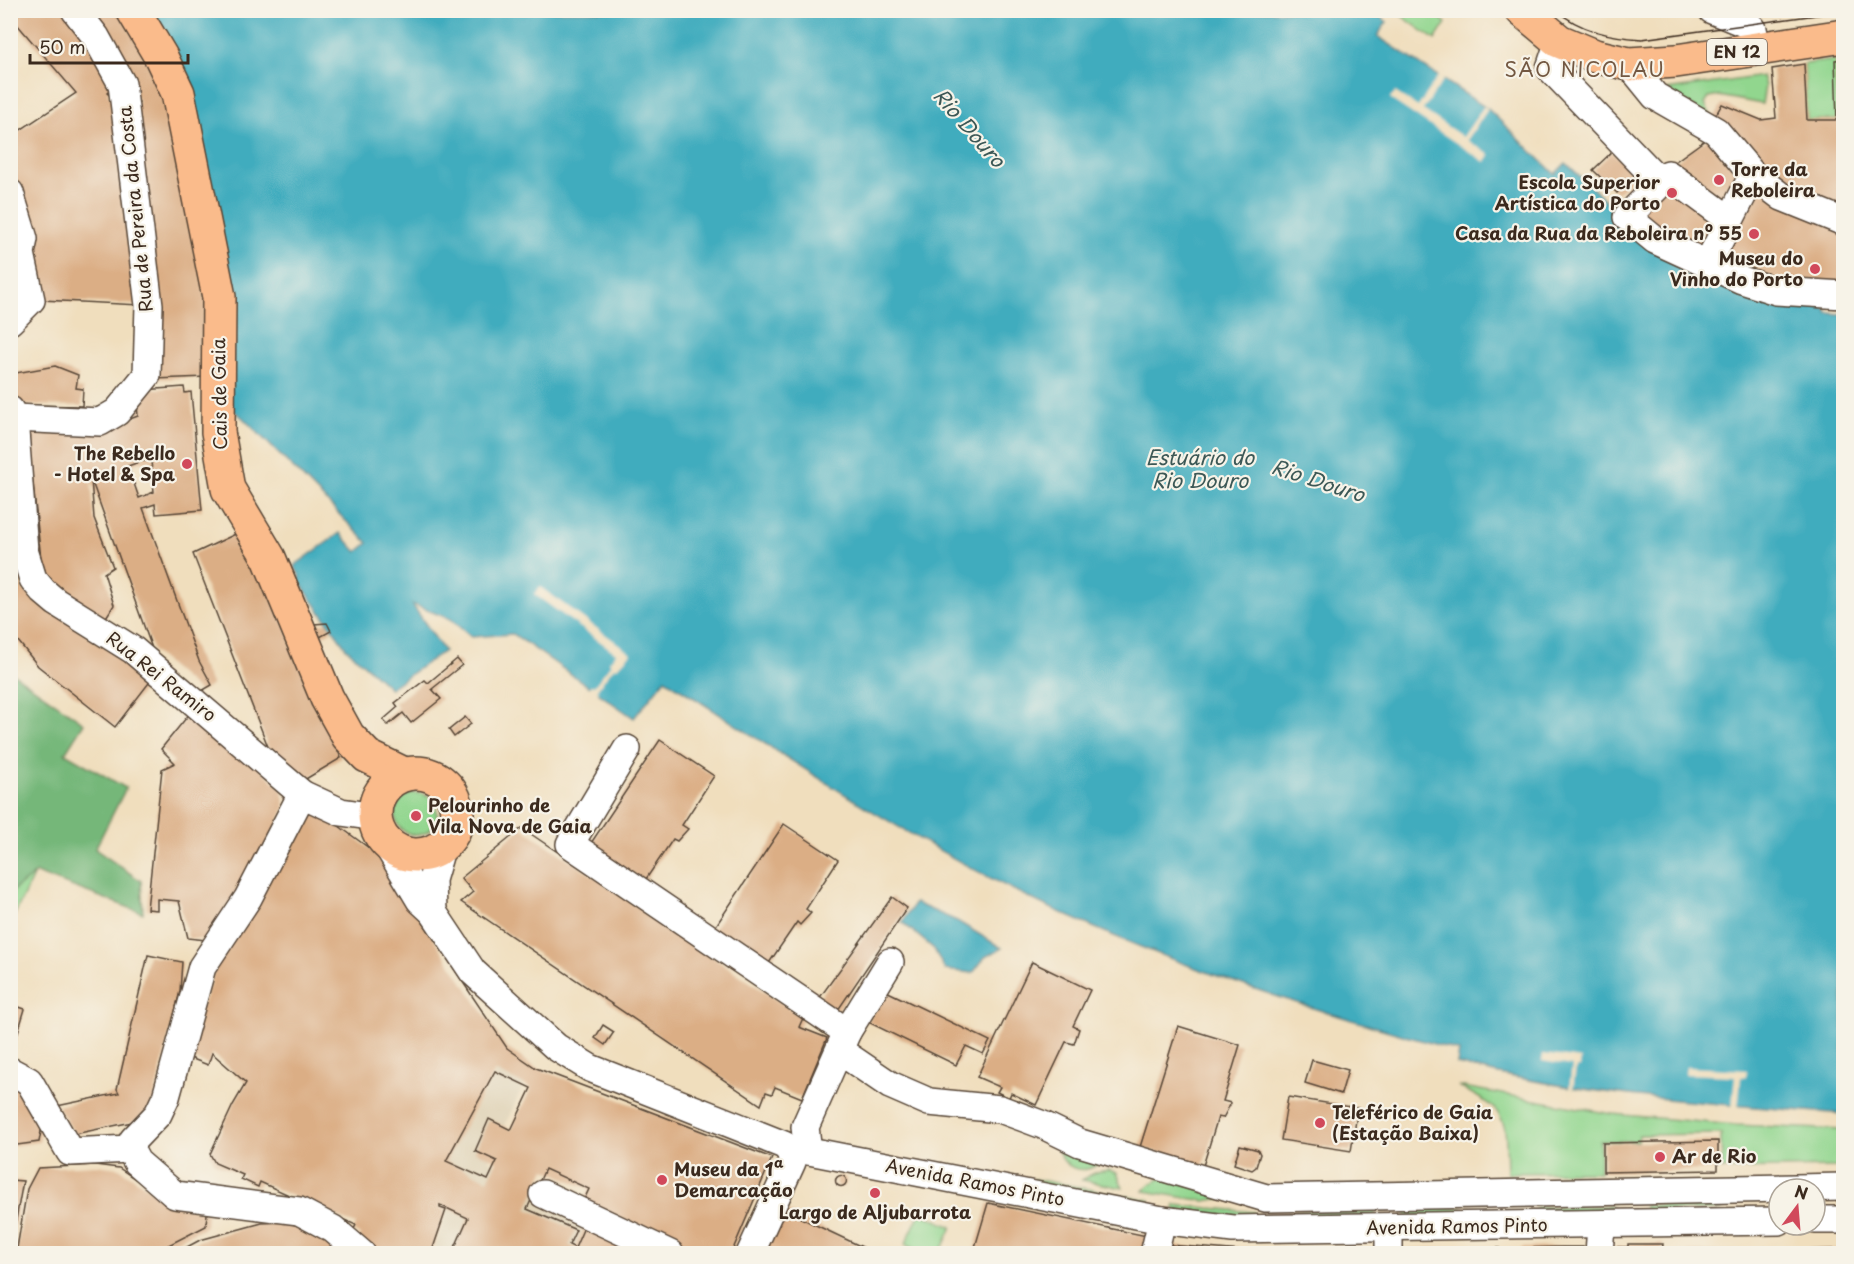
<svg xmlns="http://www.w3.org/2000/svg" width="1854" height="1264" viewBox="0 0 1854 1264" font-family="'Playpen Sans',sans-serif">
  <style>
    .built { fill: #ddcfb1 }
    .green { fill: #91d68e; stroke: #668056; stroke-width: 1.5 }
    .forest { fill: #74b779; stroke: #58704c; stroke-width: 1.5 }
    .water { fill: #3facbe; stroke: #3d6b6e; stroke-width: 1.5 }
    .pier { fill: #f0debd }
    .building { fill: #dbae85; fill-rule: evenodd }
    .lines { fill: none; stroke-linecap: round; stroke-linejoin: round }
    .minor-casing { stroke: #564536; stroke-width: 30 }
    .major-casing { stroke: #564536; stroke-width: 36 }
    .minor { stroke: #fff; stroke-width: 27 }
    .major { stroke: #fabb8b; stroke-width: 33 }
    .tram { stroke: #3b2a1e; stroke-width: 1.5 }
    .poi-dot { fill: #d1495b; stroke: #f7f3e8; stroke-width: 2 }
    .labels { text-anchor: middle; stroke-width: 4.5; stroke-linejoin: round; paint-order: stroke }
    .shield { fill: #f7f3e8; stroke: #73665b; stroke-width: 1.5 }
    .shield-label { font-size: 16px; font-weight: bold; fill: #3b2a1e }
    .poi-label { font-size: 18px; font-weight: bold; fill: #3b2a1e; stroke: #f7f3e8; text-anchor: start }
    .street-label { font-size: 18px; fill: #3b2a1e; stroke: #f7f3e8 }
    .neighbourhood-label { font-size: 20px; letter-spacing: 1.5px; fill: #735842; stroke: #f7f3e8 }
    .water-label { font-size: 20px; font-style: italic; fill: #3c5856; stroke: #f7f3e8 }
  </style>
  <rect width="100%" height="100%" fill="#f7f3e8"/>
  <filter id="ink" filterUnits="userSpaceOnUse"><feTurbulence type="fractalNoise" baseFrequency=".0167" numOctaves="2"/><feDisplacementMap in="SourceGraphic" scale="12" xChannelSelector="R" yChannelSelector="G"/><feConvolveMatrix kernelMatrix="1 2 1 2 8 2 1 2 1" color-interpolation-filters="sRGB"/></filter>
  <filter id="wash" filterUnits="userSpaceOnUse"><feTurbulence type="fractalNoise" baseFrequency=".008" numOctaves="4" result="noise"/><feDisplacementMap in="SourceGraphic" scale="24" xChannelSelector="R" yChannelSelector="G"/><feGaussianBlur stdDeviation="1.35" result="paint"/><feColorMatrix in="noise" values="0 0 0 0 0 0 0 0 0 0 0 0 0 0 0 0 0 1.4 0 .05"/><feComposite in="paint" operator="in"/></filter>
  <g filter="url(#wash)">
    <rect width="100%" height="100%" fill="#f0debd"/>
    <!-- built -->
    <polygon class="built" points="507,1052 532,1066 489,1160 570,1215 651,1254 433,1254 446,1215 444,1164"/>
    <!-- green -->
    <g class="green">
      <polygon points="1395,11 1431,11 1446,23 1435,40"/>
      <polygon points="1835,60 1837,120 1807,120 1804,64"/>
      <polygon points="1762,76 1765,86 1762,104 1719,96 1709,98 1705,104 1713,120 1667,90"/>
      <circle cx="416" cy="814" r="21"/>
      <polygon points="34,874 11,922 11,892"/>
      <path d="M1458,1086L1612,1114L1736,1125L1843,1130V1167L1722,1169L1721,1134L1639,1135L1638,1141H1600V1172L1507,1173C1505,1117 1511,1114 1458,1086Z"/>
      <path d="M1057,1139L1104,1158C1085,1181 1056,1167 1057,1139Z"/>
      <polygon points="1109,1170 1117,1173 1123,1188 1082,1180 1096,1172"/>
      <polygon points="1164,1177 1229,1197 1205,1201 1144,1191 1150,1184"/>
      <polygon points="1034,1179 1150,1200 1149,1205 1033,1184"/>
      <polygon points="1721,1204 1721,1210 1645,1211 1645,1205"/>
      <polygon points="1175,1205 1254,1212 1254,1218 1174,1210"/>
      <polygon points="1611,1206 1611,1212 1536,1213 1536,1207"/>
      <polygon points="1462,1208 1462,1214 1406,1216 1405,1209"/>
      <polygon points="1375,1210 1375,1216 1296,1217 1296,1211"/>
      <polygon points="920,1213 952,1227 940,1253 925,1253 905,1245"/>
    </g>
    <!-- forest -->
    <polygon class="forest" points="11,672 84,723 65,753 126,788 95,849 141,881 143,913 36,873 11,892"/>
    <!-- water -->
    <g class="water">
      <path d="M151,11H1372L1387,22L1377,36L1488,109L1555,174L1566,163L1622,216L1822,301L1821,308L1827,309V313L1843,314V1114C1718,1104 1579,1096 1457,1064L1459,1051C1315,1011 1175,967 1040,903C908,840 788,758 665,679L634,718L513,634L471,637L450,619L412,604L444,651L390,688L347,649L297,579L301,578L294,566L340,533L357,552L368,543L242,417L226,405Z"/>
      <polygon points="915,903 957,921 1002,948 985,957 973,973 945,970 934,949 902,922"/>
    </g>
    <!-- pier -->
    <g class="pier">
      <polygon points="1439,75 1444,79 1423,110 1463,137 1484,106 1488,109 1467,140 1490,155 1485,162 1390,99 1395,92 1418,107"/>
      <polygon points="540,587 631,653 617,668 614,667 597,689 599,691 596,695 588,689 591,685 594,686 611,664 609,662 616,653 534,594"/>
      <polygon points="1543,1054 1581,1059 1580,1067 1576,1067 1573,1089 1569,1089 1572,1066 1542,1061"/>
      <polygon points="1686,1067 1747,1070 1746,1076 1741,1077 1738,1108 1732,1108 1735,1076 1685,1074"/>
    </g>
    <g id="blocks">
      <!-- building -->
      <g class="building">
        <polygon points="10,10 69,10 117,84 107,93 117,102 140,305 42,300 10,177 10,137 76,93 10,16"/>
        <polygon points="86,10 123,10 169,91 210,304 207,377 154,379 132,104 139,102"/>
        <polygon points="1844,59 1844,220 1784,194 1713,120 1722,104 1761,120 1776,118 1772,69 1804,64 1807,120 1837,120 1835,60"/>
        <polygon points="1712,135 1746,174 1716,215 1697,257 1635,220 1662,171"/>
        <polygon points="1612,152 1636,176 1617,193 1593,170"/>
        <polygon points="1756,182 1844,228 1844,293 1717,266"/>
        <polygon points="10,250 24,296 10,310"/>
        <polygon points="55,366 78,375 76,388 83,389 82,406 16,405 10,374"/>
        <path d="M184,387L185,393L191,392L202,510L156,514L155,504L143,508L199,661L212,685L200,692L153,651L91,479L94,518L113,567L104,573L114,605L105,619L56,587L46,574L41,559L27,426L101,430L138,416L137,404L143,390ZM142,461H151L154,492L139,498L128,466Z"/>
        <polygon points="242,531 260,564 341,758 304,780 272,757 193,554"/>
        <polygon points="10,544 23,589 40,604 73,624 152,679 115,727 38,666 10,631"/>
        <polygon points="327,623 331,631 320,637 314,624"/>
        <polygon points="457,659 462,665 432,689 441,699 411,723 403,713 388,725 383,720 398,707 395,703 425,680 428,683"/>
        <polygon points="195,707 282,789 285,808 272,837 206,940 188,938 179,901 157,899 157,910 147,909 162,769 175,763 161,749"/>
        <polygon points="465,717 471,724 454,737 449,730"/>
        <polygon points="660,740 714,776 682,825 688,829 677,841 673,839 644,882 589,846"/>
        <path d="M317,810L377,854L507,1048L536,1068L772,1158L731,1254L693,1253L583,1202L589,1189L545,1169L527,1209L576,1230L569,1245L575,1248L585,1225L647,1254H452L468,1218L440,1205V1208L446,1210L431,1254H375L359,1240L361,1235L353,1231L356,1225L260,1182L258,1187L241,1179L243,1175L215,1163L210,1154L233,1105L246,1083L212,1053L208,1065L185,1056L215,969L299,816ZM495,1071L531,1088L511,1130L489,1119L475,1151L497,1161L488,1180L446,1161Z"/>
        <polygon points="784,824 838,860 806,909 811,913 800,925 797,922 767,966 713,930"/>
        <polygon points="522,828 803,1018 799,1027 827,1038 802,1098 775,1087 772,1094 766,1092 761,1105 461,902 473,892 461,878"/>
        <polygon points="892,897 907,908 836,1013 818,1000"/>
        <polygon points="148,955 182,962 180,991 154,1098 148,1112 132,1122 75,1134 57,1106 119,1093 117,1089"/>
        <polygon points="1032,962 1090,990 1073,1026 1079,1029 1074,1044 1066,1042 1036,1105 1011,1093 1009,1098 997,1092 1000,1087 977,1077"/>
        <polygon points="884,990 990,1041 983,1054 966,1046 956,1065 868,1022"/>
        <polygon points="10,1004 25,1009 11,1055 10,1055"/>
        <polygon points="603,1025 614,1032 605,1045 595,1038"/>
        <polygon points="1178,1026 1240,1045 1223,1101 1231,1103 1223,1118 1218,1117 1203,1166 1140,1147"/>
        <polygon points="1312,1060 1348,1070 1341,1094 1305,1083"/>
        <polygon points="10,1081 23,1088 43,1121 39,1142 10,1146"/>
        <polygon points="1288,1097 1358,1108 1351,1151 1281,1140"/>
        <polygon points="1718,1141 1718,1170 1603,1172 1603,1143"/>
        <polygon points="1240,1145 1258,1150 1260,1154 1256,1167 1252,1170 1234,1164"/>
        <polygon points="95,1165 119,1168 169,1202 207,1213 206,1226 151,1254 16,1254 27,1189 38,1168"/>
        <circle cx="841" cy="1181" r="5.5"/>
        <polygon points="10,1180 23,1181 12,1242 10,1242"/>
        <polygon points="988,1203 1147,1236 1143,1254 973,1254"/>
        <polygon points="784,1210 877,1254 763,1254"/>
        <polygon points="286,1222 308,1229 345,1254 174,1254 200,1240 262,1223"/>
        <polygon points="1628,1244 1663,1244 1662,1254 1614,1254 1615,1247 1628,1247"/>
        <polygon points="1171,1245 1253,1252 1252,1254 1169,1254"/>
        <polygon points="1562,1247 1583,1247 1583,1254 1521,1254 1521,1248"/>
        <polygon points="1499,1248 1499,1254 1406,1254 1406,1249"/>
        <polygon points="1844,1249 1844,1254 1688,1254 1688,1252"/>
        <polygon points="1253,1250 1297,1252 1297,1254 1253,1254"/>
      </g>
    </g>
  </g>
  <g filter="url(#ink)">
    <use href="#blocks" fill-opacity="0" stroke="#564536" stroke-width="1.5"/>
    <g class="lines">
      <!-- minor casing -->
      <g class="minor-casing">
        <g id="minor">
          <polyline points="1712,10 1749,25 1753,29 1757,49"/>
          <polyline points="1559,41 1550,68 1661,183 1636,208"/>
          <polyline points="1629,64 1655,96 1716,131 1753,175 1782,197 1844,222"/>
          <polyline points="1668,174 1730,220"/>
          <polyline points="10,193 24,239 21,253 31,300 10,321"/>
          <polyline points="1627,217 1655,240 1742,280 1776,291 1844,295"/>
          <polyline points="1707,265 1753,175"/>
          <polyline points="10,410 14,418 24,550 33,579 43,591 56,602 133,650 302,794 341,812 376,817"/>
          <polyline points="14,418 100,422 117,412 147,375 149,305 122,84 96,37 75,10"/>
          <polyline points="627,749 570,844 847,1032 805,1127 808,1151"/>
          <polyline points="384,840 420,900 433,912 473,972 556,1047 590,1068 784,1145 791,1152"/>
          <polyline points="433,912 432,880 442,846"/>
          <polyline points="847,1032 890,962"/>
          <polyline points="840,1051 890,1085 929,1102 1000,1109 1043,1125 1080,1143 1266,1198 1844,1187"/>
          <polyline points="10,1071 29,1081 70,1152 130,1149"/>
          <polyline points="130,1149 133,1140 158,1114 166,1097 202,967 248,898 302,794"/>
          <polyline points="130,1149 137,1162 175,1195 299,1211 333,1229 362,1254"/>
          <polyline points="791,1152 804,1150 1162,1220 1233,1229 1779,1221"/>
          <polyline points="543,1194 670,1254"/>
          <polyline points="1815,1220 1844,1220"/>
          <polyline points="750,1254 792,1162 791,1152"/>
          <polyline points="1154,1254 1162,1220"/>
          <polyline points="1389,1254 1389,1228"/>
          <polyline points="1599,1254 1601,1225"/>
        </g>
      </g>
      <!-- major casing -->
      <g class="major-casing">
        <g id="major">
          <polyline points="133,10 161,57 178,93 219,297 218,432 228,489 269,558 327,698 348,736 367,756 404,774"/>
          <polyline points="1522,10 1559,41 1595,56 1629,64 1676,61 1844,36"/>
          <circle cx="416" cy="814" r="41"/>
        </g>
      </g>
      <!-- minor -->
      <use href="#minor" class="minor"/>
      <!-- major -->
      <use href="#major" class="major"/>
      <!-- tram -->
      <path class="tram" d="M1556,10C1580,31 1611,37 1642,39L1838,12"/>
    </g>
  </g>
  <!-- markers -->
  <g class="poi-dot">
    <circle cx="1719" cy="180" r="6"/>
    <circle cx="1672" cy="193" r="6"/>
    <circle cx="1754" cy="234" r="6"/>
    <circle cx="1815" cy="269" r="6"/>
    <circle cx="187" cy="464" r="6"/>
    <circle cx="416" cy="816" r="6"/>
    <circle cx="1320" cy="1123" r="6"/>
    <circle cx="1660" cy="1157" r="6"/>
    <circle cx="662" cy="1180" r="6"/>
    <circle cx="875" cy="1193" r="6"/>
  </g>
  <g class="labels">
    <!-- shield labels -->
    <rect class="shield" x="1707" y="39" width="60" height="26" rx="4.5"/>
    <g class="shield-label">
      <text x="1737" y="58">EN 12</text>
    </g>
    <!-- poi labels -->
    <g class="poi-label">
      <text x="1731" y="176">Torre da<tspan x="1731" dy="21">Reboleira</tspan></text>
      <text x="1660" y="189" text-anchor="end">Escola Superior<tspan x="1660" dy="21">Artística do Porto</tspan></text>
      <text x="1742" y="240" text-anchor="end">Casa da Rua da Reboleira nº 55</text>
      <text x="1803" y="265" text-anchor="end">Museu do<tspan x="1803" dy="21">Vinho do Porto</tspan></text>
      <text x="175" y="460" text-anchor="end">The Rebello<tspan x="175" dy="21">- Hotel &amp; Spa</tspan></text>
      <text x="428" y="812">Pelourinho de<tspan x="428" dy="21">Vila Nova de Gaia</tspan></text>
      <text x="1332" y="1119">Teleférico de Gaia<tspan x="1332" dy="21">(Estação Baixa)</tspan></text>
      <text x="1672" y="1163">Ar de Rio</text>
      <text x="674" y="1176">Museu da 1ª<tspan x="674" dy="21">Demarcação</tspan></text>
      <text x="875" y="1219" text-anchor="middle">Largo de Aljubarrota</text>
    </g>
    <!-- street labels -->
    <g class="street-label">
      <text transform="translate(136 209) rotate(-96)" y="6">Rua de Pereira da Costa</text>
      <text transform="translate(220 394) rotate(-91)" y="6">Cais de Gaia</text>
      <text transform="translate(161 677) rotate(38)" y="6">Rua Rei Ramiro</text>
      <text transform="translate(975 1183) rotate(11)" y="6">Avenida Ramos Pinto</text>
      <text transform="translate(1457 1227) rotate(-1)" y="6">Avenida Ramos Pinto</text>
    </g>
    <!-- neighbourhood labels -->
    <g class="neighbourhood-label">
      <text x="1585" y="77">SÃO NICOLAU</text>
    </g>
    <!-- water labels -->
    <g class="water-label">
      <text transform="translate(969 128) rotate(49)" y="7">Rio Douro</text>
      <text x="1200" y="465">Estuário do<tspan x="1200" dy="23">Rio Douro</tspan></text>
      <text transform="translate(1318 481) rotate(18)" y="7">Rio Douro</text>
    </g>
  </g>
  <!-- margin -->
  <rect width="1854" height="1264" fill="none" stroke="#f7f3e8" stroke-width="36"/>
  <!-- north arrow -->
  <g transform="translate(1797 1207) rotate(16)"><circle r="28" fill="#f7f3e8" stroke="#aca397" stroke-width="1.5"/>
  <path d="M0-4.5L10 22L0 15L-10 22Z" fill="#d1495b"/>
  <text y="-9" font-size="16" font-weight="bold" text-anchor="middle" fill="#3b2a1e">N</text>
  </g>
  <!-- scale -->
  <path d="M30 54v9h158v-9" fill="none" stroke="#3b2a1e" stroke-width="3"/>
  <text x="39" y="54" font-size="18" fill="#3b2a1e" stroke="#f7f3e8" stroke-width="4.5" paint-order="stroke">50 m</text>
</svg>
